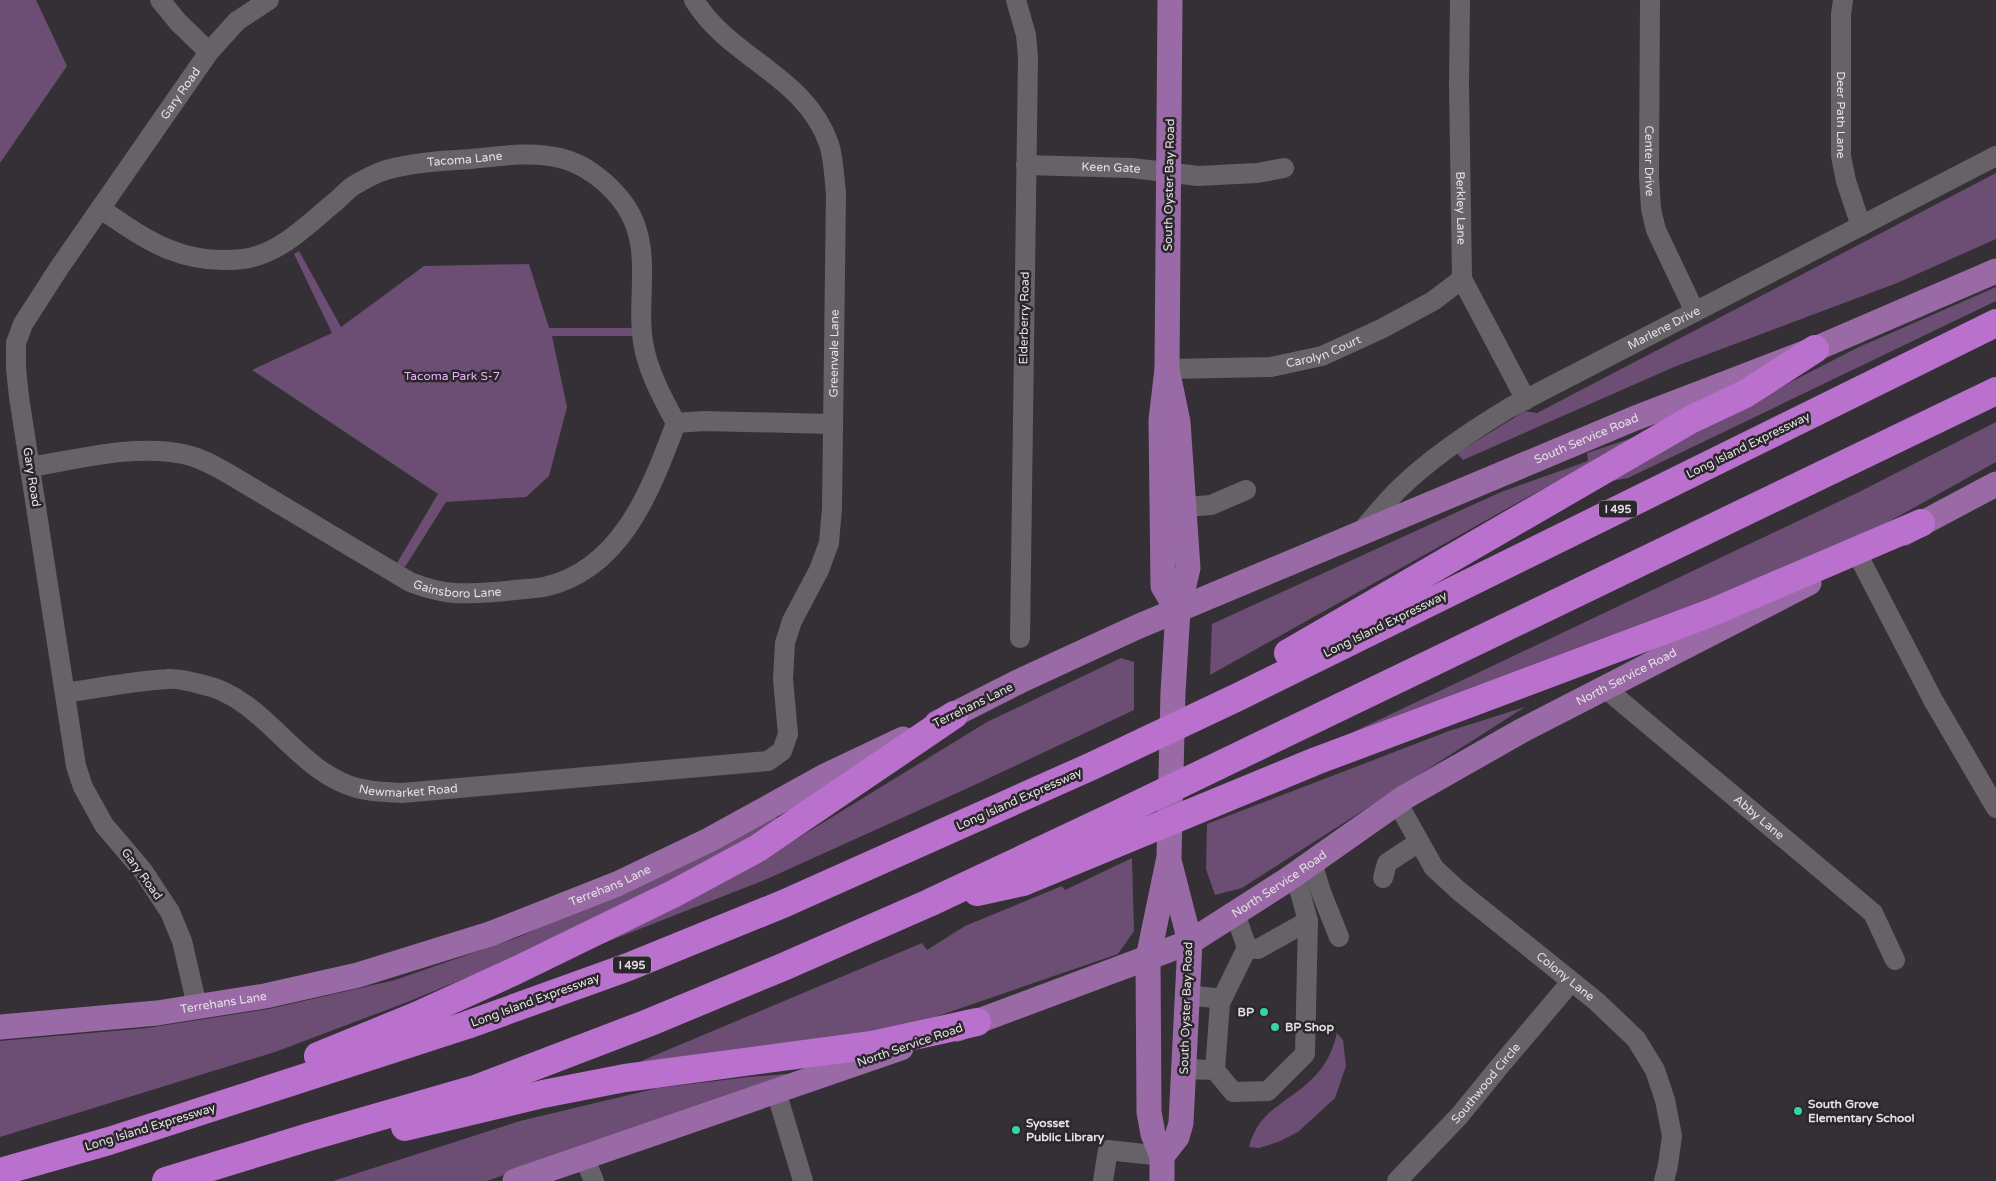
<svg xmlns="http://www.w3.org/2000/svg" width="1996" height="1181" viewBox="0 0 1996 1181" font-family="'Varela Round',sans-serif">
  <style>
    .green { fill: #6c4d74 }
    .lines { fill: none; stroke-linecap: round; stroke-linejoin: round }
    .minor { stroke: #676268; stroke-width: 20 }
    .major { stroke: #996aa5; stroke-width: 25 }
    .highway { stroke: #ba70cd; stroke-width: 28 }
    .poi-dot { fill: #34d4a8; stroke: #2a262b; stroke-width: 2 }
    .labels { text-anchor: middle; stroke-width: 5; stroke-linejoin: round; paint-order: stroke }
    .shield { fill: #2a262b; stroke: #aca8ac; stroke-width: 1 }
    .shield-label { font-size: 11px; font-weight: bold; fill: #e3e0e4 }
    .street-label { font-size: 12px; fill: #e3e0e4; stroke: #2a262b }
    .park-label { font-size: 12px; fill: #ecb3fb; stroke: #2a262b }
    .poi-label { font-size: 12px; font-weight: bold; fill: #e3e0e4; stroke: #2a262b; text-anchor: start }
  </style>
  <rect width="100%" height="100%" fill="#343035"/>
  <!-- green -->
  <g class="green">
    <polygon points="0,0 36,0 67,66 0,163"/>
    <polygon points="1996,173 1996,239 1897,283 1674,367 1463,460 1457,453 1525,411 1537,413"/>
    <polygon points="299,251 341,327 424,266 529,264 549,328 635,328 633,336 552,336 567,407 549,476 526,497 446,502 405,567 397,563 438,494 252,370 332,333 294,254"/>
    <polygon points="1996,287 1996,301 1628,478 1612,481 1623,471 1724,416 1859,347"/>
    <polygon points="1996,422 1996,462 1881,526 1740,594 1309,753 1859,492"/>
    <polygon points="1647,433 1517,503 1210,675 1212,624 1501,492 1588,461 1587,453"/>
    <polygon points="1121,658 1134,662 1134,710 968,788 767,879 586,950 757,863 987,722"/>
    <polygon points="1525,707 1242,888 1215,895 1206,869 1207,824 1449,731"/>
    <polygon points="776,817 779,825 524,954 405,1003 275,1052 0,1137 0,1041 147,1028 269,1009 395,980 519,937"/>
    <polygon points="1132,858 1134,931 1118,954 874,1038 639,1062 922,943 927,950 965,926 1062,886 1065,890"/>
    <path d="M1337,1033L1343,1040L1346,1066L1335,1098L1298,1132L1278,1142L1259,1148L1249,1147C1259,1108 1288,1104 1314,1077C1326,1065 1333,1050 1337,1033Z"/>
    <polygon points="798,1073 487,1181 333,1181 520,1121 658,1088 749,1077"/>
  </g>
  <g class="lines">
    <!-- minor -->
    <g class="minor">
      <polyline points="160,0 178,22 209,52"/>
      <polyline points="1016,0 1026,35 1028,57 1020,638"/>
      <path id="s1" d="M1460,0L1459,84L1462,279L1526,400"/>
      <path id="s2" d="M1650,0L1649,176L1651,209L1656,230L1695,312"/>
      <path id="s3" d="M1843,0L1841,14V156L1846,181L1861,226"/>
      <path id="s4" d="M1026,165L1132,168L1198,176L1257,173L1284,168"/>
      <path id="s5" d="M101,209C148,241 182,266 243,259C280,254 307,225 335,202C341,197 347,190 353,186C363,180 376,173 386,170C414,162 443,161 471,159C501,156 531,151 560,158C586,164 610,184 625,205C656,250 633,303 645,352C651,377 664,401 676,423"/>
      <path id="s6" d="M1167,369L1271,367L1322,356L1381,329L1433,301L1462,279"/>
      <path id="s7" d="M30,467C80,459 133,444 183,454C199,457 215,466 229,474L410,582C448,597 467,594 507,591C519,589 532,589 544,587C622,570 651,489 676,423L704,421L832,424"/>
      <polyline points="1185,507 1211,505 1246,490"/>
      <path id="s8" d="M1360,533C1373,518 1386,501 1401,487C1433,456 1471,431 1509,408L1996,156"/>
      <polyline points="1859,557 1933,700 1996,808"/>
      <path id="s9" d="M1605,688L1873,913L1895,960"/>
      <path id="s10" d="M65,693C99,688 133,681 167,679C178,678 193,682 204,685C266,699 295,771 357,788C371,792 387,792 402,793L768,761L782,751L788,734L783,679L785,643L792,621L819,570L829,543L832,508L836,193C834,177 834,160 829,144C805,75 730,59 694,0"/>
      <path id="s11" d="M1397,802L1434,868L1459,891L1596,1001L1636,1039L1655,1070L1665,1100L1672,1136L1668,1165L1664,1181"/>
      <polyline points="1312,862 1321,892 1339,937"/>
      <polyline points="1383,878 1387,863 1419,842"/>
      <polyline points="1235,913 1247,948 1258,949 1308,921"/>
      <polyline points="1187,995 1214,998 1220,1003 1215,1070"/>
      <polyline points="1220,1003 1247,948"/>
      <path id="s12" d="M197,1006L182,941L170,912L143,871L104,825L83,787L76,766L19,397L16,368V343L23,324L59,268L209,52L237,21L269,0"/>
      <polyline points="1183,1069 1215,1070 1233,1092 1268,1091 1305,1054 1308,921 1295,874"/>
      <polyline points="776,1091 803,1181"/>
      <polyline points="584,1157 594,1181"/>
      <polyline points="1103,1181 1108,1150 1162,1156"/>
      <path id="s13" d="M1397,1181L1460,1115L1499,1067L1571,982"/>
    </g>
    <!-- major -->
    <g class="major">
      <polyline points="1170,0 1167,369 1161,420 1163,586 1178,611"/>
      <polyline points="1904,533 1996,484"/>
      <path id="s14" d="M937,723L1020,681L1137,627L1633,419L1815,349L1996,271"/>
      <path id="s15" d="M0,1027L157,1013L265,996L358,975L490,934L617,884L709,840L825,776L903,739"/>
      <path id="s16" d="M957,1029L1190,942L1287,880L1405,797L1521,731L1809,583"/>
      <polyline points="1162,1156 1177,1137 1181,1123 1190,942 1170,864"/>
      <polyline points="515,1181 901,1048"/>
      <polyline points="1162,1181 1162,1156 1153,1134 1149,1112 1148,958 1169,857 1173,692 1178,611 1188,568 1178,422 1167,369"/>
    </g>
    <!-- highway -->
    <g class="highway">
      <polyline points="1288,653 1692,419 1745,394 1815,349"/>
      <polyline points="977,892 1023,882 1316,761 1713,612 1921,523"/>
      <polyline points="318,1056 416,1016 515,971 673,894 758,848 954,715"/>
      <polyline points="405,1127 543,1094 625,1078 872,1045 977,1022"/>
      <polyline points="0,1172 109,1141 467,1025 628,967 783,904 1092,766 1240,696 1996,323"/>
      <polyline points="166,1181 309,1137 475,1089 648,1023 783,967 929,903 1116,815 1996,391"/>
    </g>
  </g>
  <!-- markers -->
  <g class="poi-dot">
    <circle cx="1264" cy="1012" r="5"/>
    <circle cx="1275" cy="1027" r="5"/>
    <circle cx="1798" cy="1111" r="5"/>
    <circle cx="1016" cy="1130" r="5"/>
  </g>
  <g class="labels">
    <!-- shield labels -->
    <g class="shield">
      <rect x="1599" y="500.5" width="38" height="17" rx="4"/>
      <rect x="613" y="956.5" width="38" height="17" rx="4"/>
    </g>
    <g class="shield-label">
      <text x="1618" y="513">I 495</text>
      <text x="632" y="969">I 495</text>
    </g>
    <!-- street labels -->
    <g class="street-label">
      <text dy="4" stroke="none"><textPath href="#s12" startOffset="1000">Gary Road</textPath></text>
      <text dy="4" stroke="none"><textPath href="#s3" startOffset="115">Deer Path Lane</textPath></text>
      <text dy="4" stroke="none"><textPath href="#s5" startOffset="405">Tacoma Lane</textPath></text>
      <text dy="4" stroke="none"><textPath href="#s2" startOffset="161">Center Drive</textPath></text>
      <text dy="4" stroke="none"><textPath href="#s4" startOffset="85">Keen Gate</textPath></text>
      <text transform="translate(1169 185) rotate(-89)" y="4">South Oyster Bay Road</text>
      <text dy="4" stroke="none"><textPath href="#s1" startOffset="208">Berkley Lane</textPath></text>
      <text transform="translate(1024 318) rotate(-89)" y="4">Elderberry Road</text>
      <text dy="4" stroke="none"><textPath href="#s8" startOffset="370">Marlene Drive</textPath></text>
      <text dy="4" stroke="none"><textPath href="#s6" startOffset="159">Carolyn Court</textPath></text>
      <text dy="4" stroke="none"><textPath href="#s10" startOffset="1166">Greenvale Lane</textPath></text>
      <text dy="4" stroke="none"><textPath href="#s14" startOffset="709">South Service Road</textPath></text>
      <text transform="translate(1748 445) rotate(-26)" y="4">Long Island Expressway</text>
      <text transform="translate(32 477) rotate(81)" y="4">Gary Road</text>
      <text dy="4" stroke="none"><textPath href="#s7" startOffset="464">Gainsboro Lane</textPath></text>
      <text transform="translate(1385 624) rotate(-26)" y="4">Long Island Expressway</text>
      <text dy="4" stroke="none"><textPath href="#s16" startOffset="760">North Service Road</textPath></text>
      <text transform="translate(973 705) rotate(-26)" y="4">Terrehans Lane</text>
      <text dy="4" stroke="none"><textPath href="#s10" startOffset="379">Newmarket Road</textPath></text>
      <text transform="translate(1019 799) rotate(-24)" y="4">Long Island Expressway</text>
      <text dy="4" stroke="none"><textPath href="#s9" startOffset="201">Abby Lane</textPath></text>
      <text transform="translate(142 874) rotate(54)" y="4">Gary Road</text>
      <text dy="4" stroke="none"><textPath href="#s16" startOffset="355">North Service Road</textPath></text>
      <text dy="4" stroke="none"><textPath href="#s15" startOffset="630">Terrehans Lane</textPath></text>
      <text dy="4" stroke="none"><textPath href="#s11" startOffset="246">Colony Lane</textPath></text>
      <text transform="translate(535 1000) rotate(-20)" y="4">Long Island Expressway</text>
      <text dy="4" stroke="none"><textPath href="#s15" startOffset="225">Terrehans Lane</textPath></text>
      <text transform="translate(1186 1008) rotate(-88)" y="4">South Oyster Bay Road</text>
      <text transform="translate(910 1045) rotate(-19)" y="4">North Service Road</text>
      <text dy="4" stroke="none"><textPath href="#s13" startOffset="132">Southwood Circle</textPath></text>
      <text transform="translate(150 1127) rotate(-17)" y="4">Long Island Expressway</text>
    </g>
    <!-- park labels -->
    <g class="park-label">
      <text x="452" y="380">Tacoma Park S-7</text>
    </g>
    <!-- poi labels -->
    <g class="poi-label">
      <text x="1254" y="1016" text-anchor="end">BP</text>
      <text x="1285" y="1031">BP Shop</text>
      <text x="1808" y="1108">South Grove<tspan x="1808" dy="14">Elementary School</tspan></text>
      <text x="1026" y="1127">Syosset<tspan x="1026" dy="14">Public Library</tspan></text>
    </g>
  </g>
</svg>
